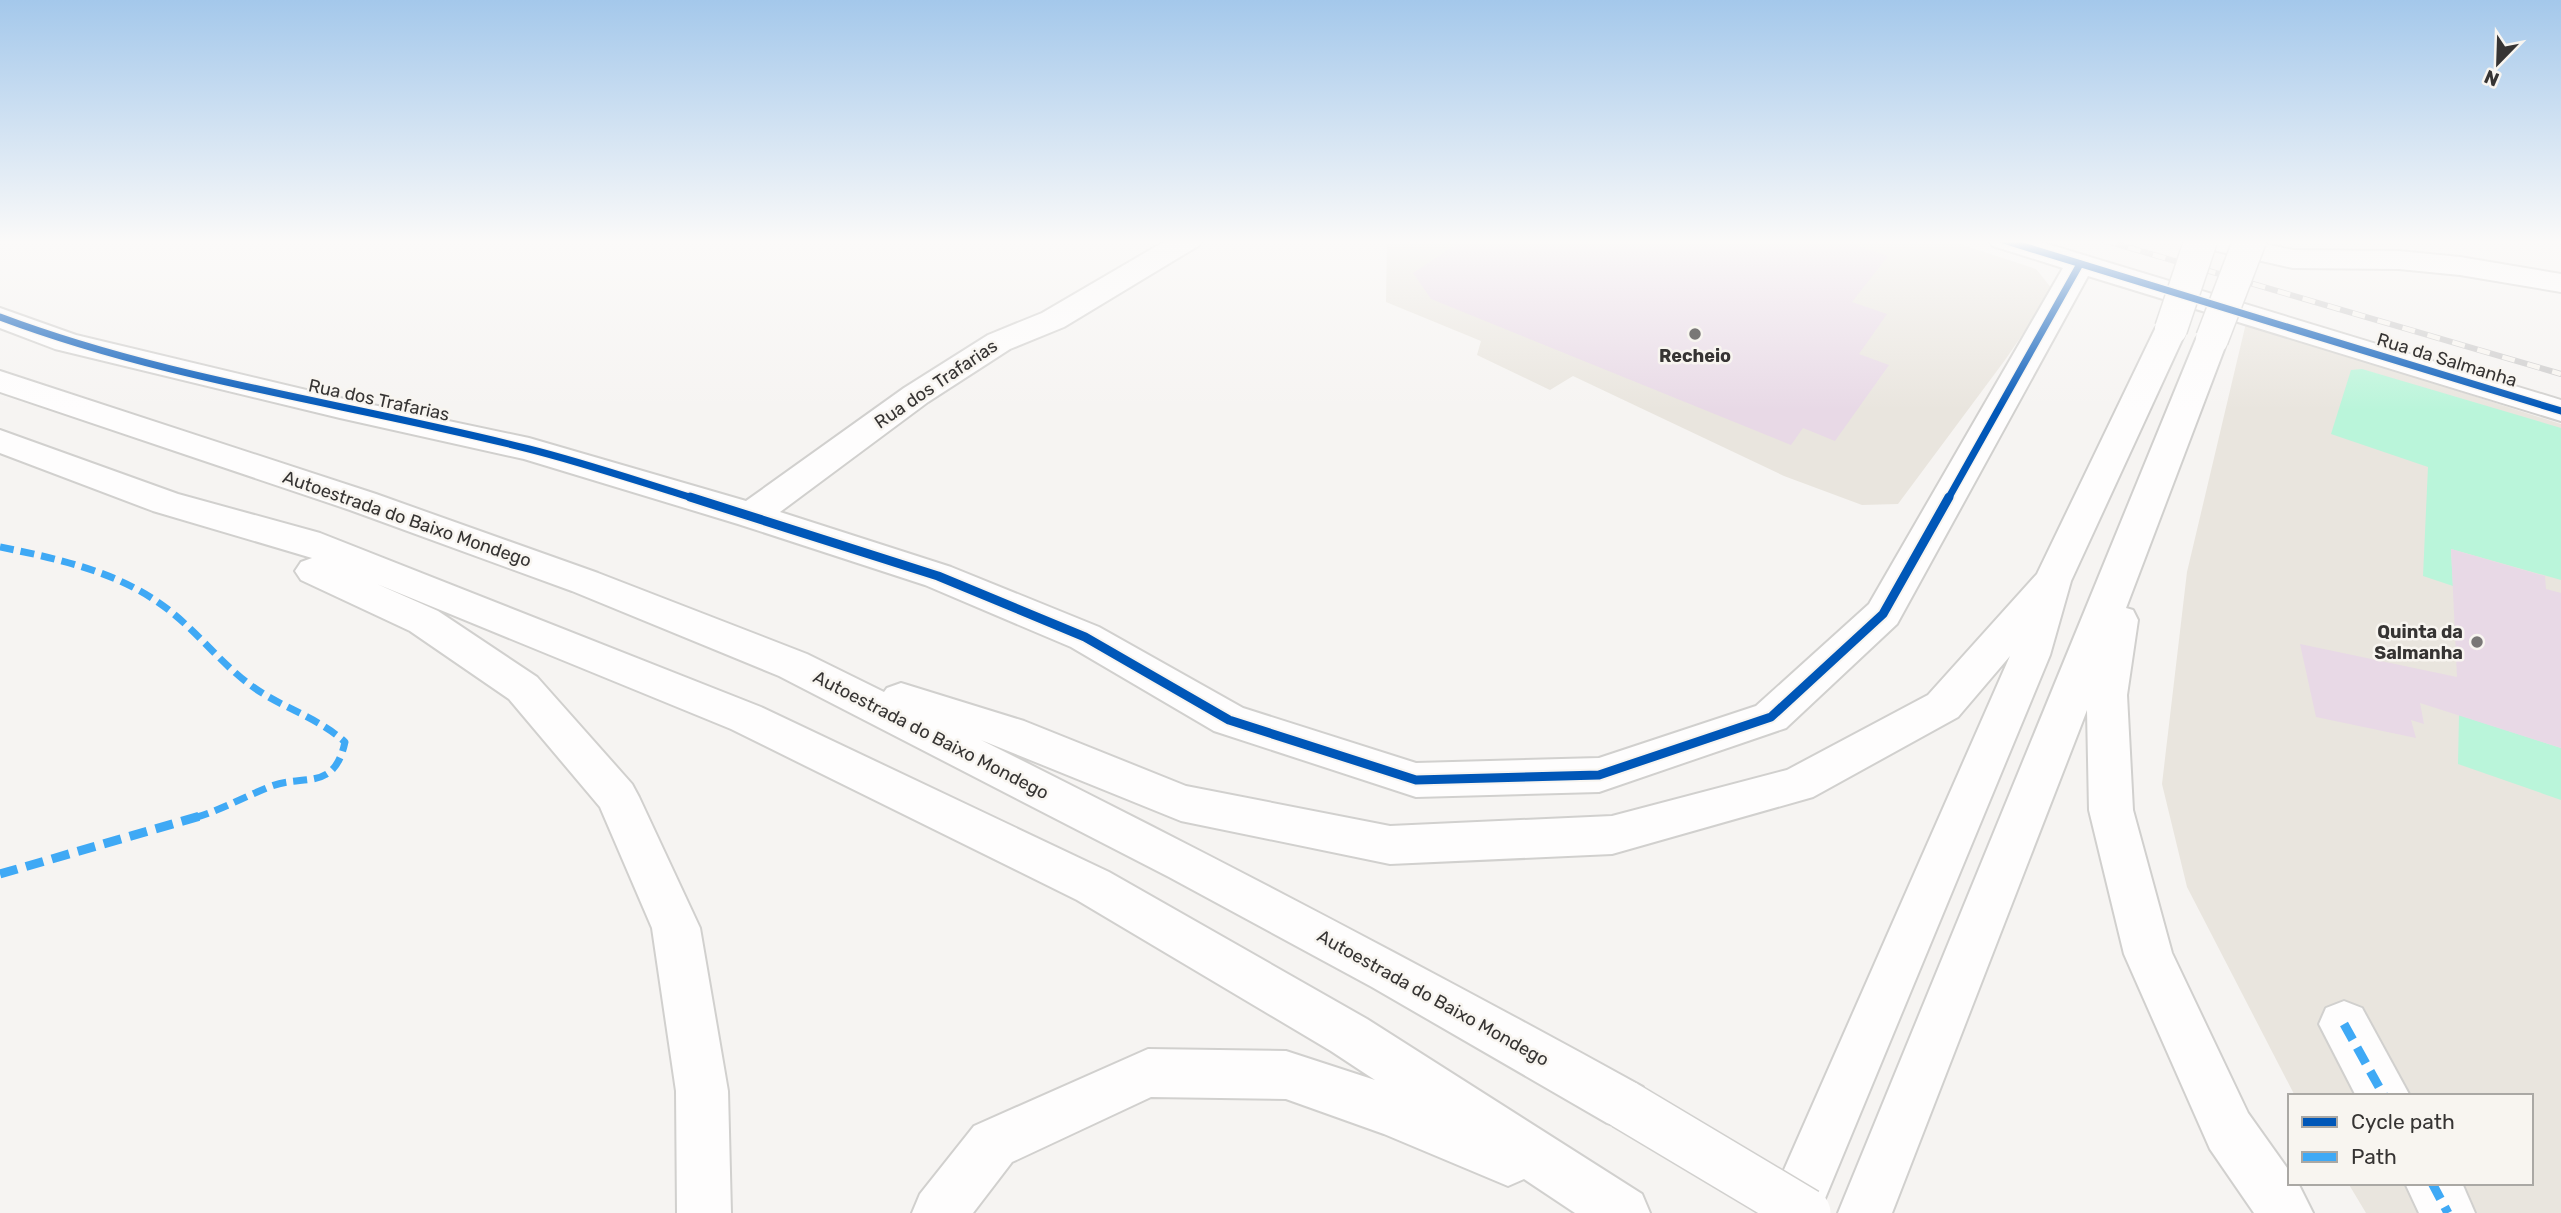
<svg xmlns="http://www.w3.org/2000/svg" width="2561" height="1213" viewBox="0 0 2561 1213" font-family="Rubik,sans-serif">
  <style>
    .built { fill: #e9e5de }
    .green { fill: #baf5da }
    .building { fill: #e8d9e6 }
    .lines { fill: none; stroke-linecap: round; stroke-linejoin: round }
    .minor-casing { stroke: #d1d0ce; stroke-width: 4 }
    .motorway-casing { stroke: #d1d0ce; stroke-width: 4 }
    .minor { fill: #fefdfd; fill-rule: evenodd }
    .motorway { fill: #fefdfd; fill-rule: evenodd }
    .rail-casing { stroke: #cdcccc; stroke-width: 6 }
    .rail { stroke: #f8f5f0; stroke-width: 4.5; stroke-dasharray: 13; stroke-linecap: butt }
    .motorway-bridge-far1-casing { stroke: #d1d0ce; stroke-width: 35; stroke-linecap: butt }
    .motorway-bridge-casing { stroke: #d1d0ce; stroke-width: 52; stroke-linecap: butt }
    .motorway-bridge-far1 { stroke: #fefdfd; stroke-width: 32 }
    .motorway-bridge { stroke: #fefdfd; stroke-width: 49 }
    .quiet-far1 { stroke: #3fa9f5; stroke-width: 7; stroke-dasharray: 14 7; stroke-linecap: butt }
    .quiet { stroke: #3fa9f5; stroke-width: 9; stroke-dasharray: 18 9; stroke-linecap: butt }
    .cycleway-far1-casing { stroke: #f8f5f0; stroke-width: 10 }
    .cycleway-casing { stroke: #f8f5f0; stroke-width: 13 }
    .cycleway-far1 { stroke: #0057b8; stroke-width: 7 }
    .cycleway { stroke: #0057b8; stroke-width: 9 }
    .poi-dot { fill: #797776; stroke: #f8f5f0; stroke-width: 2.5 }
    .labels { text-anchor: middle; stroke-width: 5; stroke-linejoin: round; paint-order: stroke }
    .poi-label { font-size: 18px; font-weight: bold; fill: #363433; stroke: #f8f5f0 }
    .street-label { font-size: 18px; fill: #363433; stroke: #f8f5f0 }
  </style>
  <rect width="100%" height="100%" fill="#f6f4f2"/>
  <!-- built -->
  <g class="built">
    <polygon points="1387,240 1948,240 2036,269 2053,290 2005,360 1898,504 1862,505 1784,476 1573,376 1550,390 1477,355 1481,341 1386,302"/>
    <polygon points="2246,323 2561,424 2561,1213 2366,1213 2348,1183 2531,1183 2531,1096 2295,1096 2187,887 2162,784 2187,572"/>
  </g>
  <!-- green -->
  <g class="green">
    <polygon points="2362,369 2561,428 2561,580 2451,549 2453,586 2423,576 2428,467 2331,434 2351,370"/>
    <polygon points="2459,715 2561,748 2561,800 2458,764"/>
  </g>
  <!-- building -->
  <g class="building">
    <polygon points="1463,240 1841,240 1888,256 1852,302 1887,314 1859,354 1889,365 1835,441 1803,428 1791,445 1431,299 1413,273"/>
    <polygon points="2451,549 2545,576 2546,589 2561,593 2561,748 2420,703 2424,724 2411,720 2416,738 2316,717 2300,644 2457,677"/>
  </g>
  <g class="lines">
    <!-- minor casing -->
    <g class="minor-casing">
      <g id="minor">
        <polygon points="1167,240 1202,240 1198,246 1064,327 1010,349 928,402 780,512 951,567 1099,627 1243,708 1416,763 1599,758 1756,706 1869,604 2063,268 1993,246 1989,240 2034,240 2561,400 2561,421 2088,276 1897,624 1786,728 1599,792 1416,797 1214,731 1071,647 925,585 738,524 524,459 340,418 55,349 0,328 0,308 76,335 340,398 529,438 746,501 904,388 988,335 1042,313"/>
        <polygon points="2191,240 2246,240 2293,250 2399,251 2460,257 2561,274 2561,292 2460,275 2399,269 2293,268 2195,246"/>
        <polygon points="2344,1001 2362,1008 2410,1096 2356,1096 2319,1024 2326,1008"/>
        <polygon points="2405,1183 2462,1183 2475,1213 2419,1213"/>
      </g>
    </g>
    <!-- motorway casing -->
    <g class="motorway-casing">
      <g id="motorway">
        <path d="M2171,320L2182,322L2187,329L2071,581L2050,655L1819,1213H1765L2010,656L1958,717L1813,797L1612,854L1390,864L1181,821L981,740C1204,851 1425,967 1643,1087L1651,1105L1643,1123L1625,1130L1607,1123L1372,987L1169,877L779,676L572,591L350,510L0,392V371L376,494L598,573L807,654L884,692L887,688L901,683L1024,721L1186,786L1390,826L1612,816L1787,770L1928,695L2037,574L2155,329L2160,322Z"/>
        <polygon points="2212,330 2223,332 2228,339 2126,608 2133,610 2138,620 2127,695 2133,810 2172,953 2248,1113 2290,1172 2290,1183 2298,1183 2313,1213 2254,1213 2210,1149 2124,954 2089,810 2087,710 1892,1213 1838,1213 2196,339 2201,332"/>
        <polygon points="0,430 178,494 320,533 761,707 1109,872 1367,1019 1642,1194 1650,1213 1575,1213 1524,1179 1508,1186 1384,1134 1286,1099 1151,1097 1012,1162 973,1213 912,1213 920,1194 974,1126 1148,1049 1286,1051 1375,1080 1331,1051 1077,900 731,729 377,584 438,611 537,677 632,784 639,797 700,928 728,1091 731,1213 677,1213 676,1091 652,928 600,807 509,699 410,631 301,580 295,571 301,562 312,558 153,511 0,453"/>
      </g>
    </g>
    <!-- minor -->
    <use href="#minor" class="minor"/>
    <!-- motorway -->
    <use href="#motorway" class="motorway"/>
    <!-- rail casing -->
    <g class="rail-casing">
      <polyline id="rail" points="2103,240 2561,374"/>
    </g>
    <!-- rail -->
    <use href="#rail" class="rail"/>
    <!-- motorway-bridge-far1 casing -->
    <g class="motorway-bridge-far1-casing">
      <g id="motorway-bridge-far1">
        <polyline points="2171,329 2201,240"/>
        <polyline points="2212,339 2250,240"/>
      </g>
    </g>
    <!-- motorway-bridge casing -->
    <g class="motorway-bridge-casing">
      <polyline id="motorway-bridge" points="1625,1105 1806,1213"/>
    </g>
    <!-- motorway-bridge-far1 -->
    <use href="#motorway-bridge-far1" class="motorway-bridge-far1"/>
    <!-- motorway-bridge -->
    <use href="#motorway-bridge" class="motorway-bridge"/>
    <!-- quiet-far1 -->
    <path class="quiet-far1" d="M0,547C59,559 121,572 170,611C198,633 220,662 249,684C279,707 316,716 345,742C334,793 303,773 269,787C244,797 221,810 194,818"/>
    <!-- quiet -->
    <g class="quiet">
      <polyline points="0,874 200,816"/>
      <polyline points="2344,1024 2384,1096"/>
      <polyline points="2432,1183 2448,1213"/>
    </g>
    <!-- cycleway-far1 casing -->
    <g class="cycleway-far1-casing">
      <g id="cycleway-far1">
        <polyline points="2003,240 2561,411"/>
        <path d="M0,317C170,381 353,404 529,449C585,463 640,482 696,499"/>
        <polyline points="1948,499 2080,264"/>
      </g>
    </g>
    <!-- cycleway casing -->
    <g class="cycleway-casing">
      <polyline id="cycleway" points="690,497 938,576 1085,637 1229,720 1416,780 1599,775 1771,717 1883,614 1949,497"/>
    </g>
    <!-- cycleway-far1 -->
    <use href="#cycleway-far1" class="cycleway-far1"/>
    <!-- cycleway -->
    <use href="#cycleway" class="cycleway"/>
  </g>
  <!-- sky -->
  <linearGradient id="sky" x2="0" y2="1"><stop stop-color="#a4c8eb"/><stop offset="0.59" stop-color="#fbfaf9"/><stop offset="1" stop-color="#fbfaf9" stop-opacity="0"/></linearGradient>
  <rect width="2561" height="410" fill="url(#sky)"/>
  <!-- markers -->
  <g class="poi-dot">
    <circle cx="1695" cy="334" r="7"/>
    <circle cx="2477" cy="642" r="7"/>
  </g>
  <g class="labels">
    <!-- poi labels -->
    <g class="poi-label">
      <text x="1695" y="362">Recheio</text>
      <text x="2463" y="638" text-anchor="end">Quinta da<tspan x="2463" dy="21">Salmanha</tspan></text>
    </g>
    <!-- street labels -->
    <g class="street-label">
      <text transform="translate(2447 360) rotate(17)" y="6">Rua da Salmanha</text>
      <text transform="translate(936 384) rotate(-34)" y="6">Rua dos Trafarias</text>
      <text transform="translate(379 400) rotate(12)" y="6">Rua dos Trafarias</text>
      <text transform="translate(407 519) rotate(19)" y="6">Autoestrada do Baixo Mondego</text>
      <text transform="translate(931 735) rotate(27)" y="6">Autoestrada do Baixo Mondego</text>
      <text transform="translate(1433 998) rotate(29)" y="6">Autoestrada do Baixo Mondego</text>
    </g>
  </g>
  <!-- legend -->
  <rect x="2288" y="1094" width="245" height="91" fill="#f8f5f0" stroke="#aaa8a4" stroke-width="2"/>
  <rect x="2302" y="1117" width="35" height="10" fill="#0057b8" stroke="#aaa8a4" stroke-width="2"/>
  <text x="2351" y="1129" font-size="21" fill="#363433">Cycle path</text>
  <rect x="2302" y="1152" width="35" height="10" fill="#3fa9f5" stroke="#aaa8a4" stroke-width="2"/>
  <text x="2351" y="1164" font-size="21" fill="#363433">Path</text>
  <!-- north arrow -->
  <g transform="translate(2498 63) rotate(203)" stroke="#f8f5f0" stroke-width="5" paint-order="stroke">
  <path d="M0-5L12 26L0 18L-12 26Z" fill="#363433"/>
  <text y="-10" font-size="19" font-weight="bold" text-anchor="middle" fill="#363433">N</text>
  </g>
</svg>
